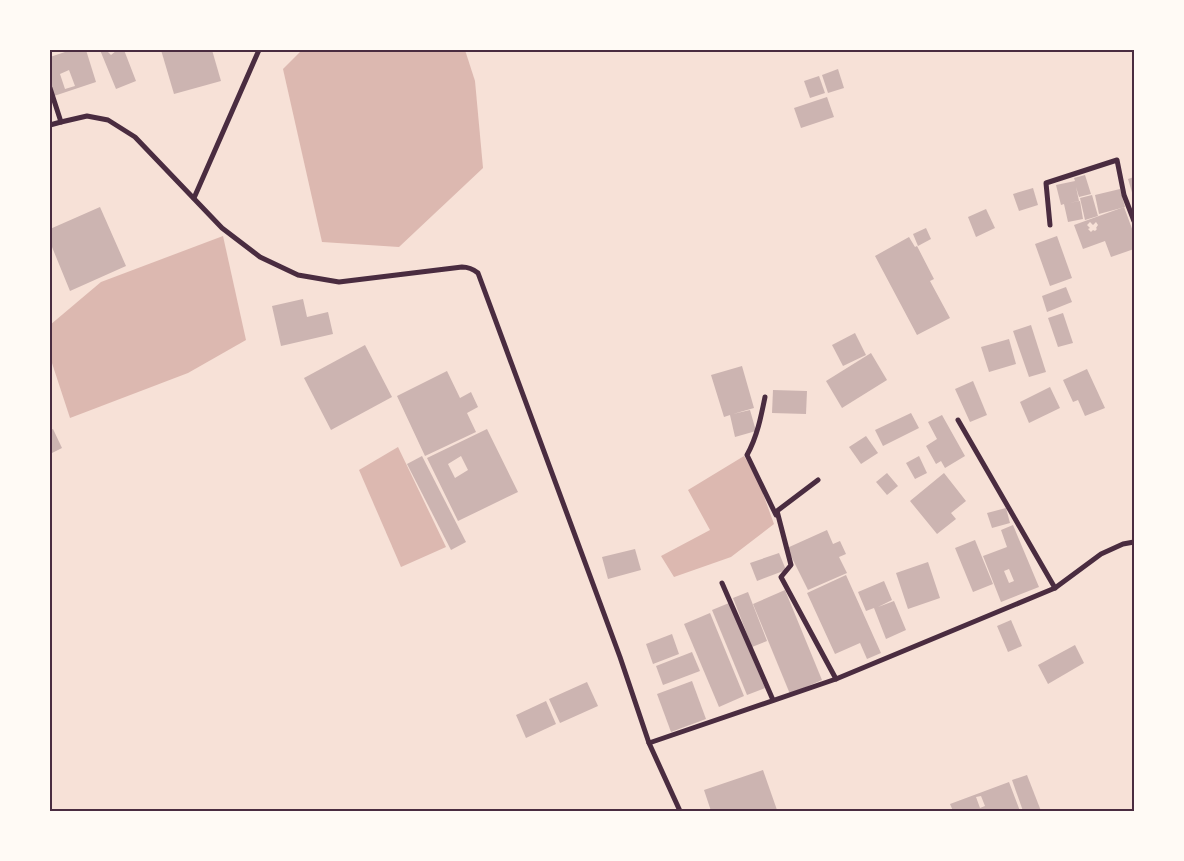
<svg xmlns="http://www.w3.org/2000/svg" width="1184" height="861" viewBox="0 0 1184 861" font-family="'DM Sans',sans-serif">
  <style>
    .water { fill: #dcb8b0 }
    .building { fill: #ccb4b1; fill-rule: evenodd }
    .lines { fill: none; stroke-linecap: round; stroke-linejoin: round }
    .minor { stroke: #4a2c40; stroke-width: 5 }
    .neatline { fill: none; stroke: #4a2c40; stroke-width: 2 }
  </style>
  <rect width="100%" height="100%" fill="#f7e1d7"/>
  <!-- water -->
  <g class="water">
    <polygon points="302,50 465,50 475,81 483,168 399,247 322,242 283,69"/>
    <polygon points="223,236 246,340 188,373 70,418 50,357 50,325 101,282"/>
    <polygon points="398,447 446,547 401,567 359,470"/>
    <polygon points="744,456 757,477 774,524 731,557 674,577 661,556 710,530 688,490"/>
  </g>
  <!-- building -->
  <g class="building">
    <path d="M71,50H86L96,82L54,96L50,82V57ZM69,70L75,86L65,89L60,74Z"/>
    <polygon points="100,50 108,50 107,51 111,55 116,51 115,50 124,50 136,81 116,89"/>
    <polygon points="161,50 212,50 221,81 174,94"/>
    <polygon points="838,69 844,88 828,93 822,75"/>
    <polygon points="819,76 825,93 810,98 804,81"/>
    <polygon points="827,97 834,117 801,128 794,108"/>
    <polygon points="1085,175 1091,194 1079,197 1076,187 1079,201 1069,203 1080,201 1083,219 1068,222 1064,204 1061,205 1056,185 1075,181 1074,178"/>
    <polygon points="1134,177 1134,199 1128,179"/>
    <polygon points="1033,188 1038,205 1019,211 1013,194"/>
    <polygon points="1120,189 1125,207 1099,214 1095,195"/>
    <polygon points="1092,195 1098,216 1085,220 1080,198"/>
    <polygon points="100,207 126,266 70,291 52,247 50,247 50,229"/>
    <path d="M1124,207L1134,234V249L1111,257L1105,241L1083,249L1074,225ZM1090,222L1093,225L1096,222L1098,225L1096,228L1097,229L1095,231L1093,230L1091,232L1088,229L1090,228L1087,225Z"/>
    <polygon points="986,209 995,228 976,237 968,217"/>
    <polygon points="926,228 931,239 918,246 913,234"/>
    <polygon points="1057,236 1072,278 1050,286 1035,244"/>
    <polygon points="909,237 915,247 917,246 934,279 930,281 950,318 917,335 875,256"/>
    <polygon points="1066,287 1072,302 1047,312 1042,296"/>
    <polygon points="303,299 307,317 328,312 333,334 281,346 272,306"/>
    <polygon points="1063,313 1073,343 1058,347 1048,318"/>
    <polygon points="1031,325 1046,372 1029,377 1013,331"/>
    <polygon points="855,333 866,355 843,366 832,345"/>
    <polygon points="1009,339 1016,364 989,372 981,347"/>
    <polygon points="365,345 392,397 331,430 304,378"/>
    <polygon points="871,353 887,380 842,408 826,381"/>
    <polygon points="742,366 754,408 733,414 750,410 756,431 735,437 730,415 724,417 711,375"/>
    <polygon points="1087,369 1105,408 1085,416 1078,400 1073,402 1063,380"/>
    <polygon points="447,371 460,398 471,392 478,407 467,413 476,432 425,456 397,396"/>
    <polygon points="973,381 987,415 970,422 955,389"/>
    <polygon points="1050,387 1060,408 1029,423 1020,402"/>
    <polygon points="773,390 807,391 806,414 772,413"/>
    <polygon points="911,413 919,428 883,446 875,430"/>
    <polygon points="942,415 965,456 945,468 941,461 936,464 926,446 937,439 928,422"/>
    <polygon points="53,429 62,448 50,454 50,430"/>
    <path d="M487,429L518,492L458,521L427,458ZM461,456L468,470L455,478L448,464Z"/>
    <polygon points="866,436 878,453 861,464 849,447"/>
    <polygon points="422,456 466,542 451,550 407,464"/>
    <polygon points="919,456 927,473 915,479 906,463"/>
    <polygon points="887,473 898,486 887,495 876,482"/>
    <polygon points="944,473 966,501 951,513 956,519 937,534 910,501"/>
    <polygon points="1006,508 1010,523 992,528 987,513"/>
    <path d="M1013,525L1039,587L1001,602L983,556L1007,547L1001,530ZM1009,569L1014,581L1009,583L1004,571Z"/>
    <polygon points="827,530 833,544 840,541 846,554 839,557 847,573 808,590 787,548"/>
    <polygon points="975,540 993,584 973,592 955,548"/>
    <polygon points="635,549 641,570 608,579 602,557"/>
    <polygon points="779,553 786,570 757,581 750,563"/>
    <polygon points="928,562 940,598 908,609 896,573"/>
    <polygon points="846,575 881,653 867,659 860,643 835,654 807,593"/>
    <polygon points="884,581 892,600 878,607 894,601 906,630 886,639 874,608 866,611 858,592"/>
    <polygon points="785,590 822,680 790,694 753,604"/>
    <polygon points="748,592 767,641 752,647 733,598"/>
    <polygon points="729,603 765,688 747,695 712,610"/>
    <polygon points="710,613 744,696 719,707 684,624"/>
    <polygon points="1011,620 1022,646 1008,652 997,626"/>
    <polygon points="672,634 679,654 653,664 646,644"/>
    <polygon points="1075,645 1084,663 1048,684 1038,665"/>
    <polygon points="692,652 700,671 663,685 656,666"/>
    <polygon points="692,681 706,719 671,732 657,694"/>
    <polygon points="587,682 598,706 560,723 549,699"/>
    <polygon points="546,701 556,724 526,738 516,715"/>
    <polygon points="763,770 777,810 774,811 711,811 704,790"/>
    <polygon points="1027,775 1041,811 1023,811 1012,780"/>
    <path d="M1009,782L1020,811H953L950,804ZM981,796L985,806L980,808L976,797Z"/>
  </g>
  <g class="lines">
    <!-- minor -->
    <g class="minor">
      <polyline points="50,88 61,122 50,125"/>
      <path d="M61,122L87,116L108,120L135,137L222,228L260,257L298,275L339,282L462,267C469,267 473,269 478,273L620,657L649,743L680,811"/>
      <polyline points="194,198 259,50"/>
      <polyline points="1050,225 1046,183 1117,160 1124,195 1134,221"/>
      <path d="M765,397C761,417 757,437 747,455L776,515"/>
      <polyline points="958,420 1055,588"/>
      <polyline points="818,480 777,511 791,565 781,577 836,679"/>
      <polyline points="722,583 773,700"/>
      <polyline points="649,743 836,679 1055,588 1101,554 1123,544 1134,542"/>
    </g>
  </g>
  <!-- border -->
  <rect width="1184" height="861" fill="none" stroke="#fffaf5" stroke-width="102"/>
  <rect x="51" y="51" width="1082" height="759" class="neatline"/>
</svg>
